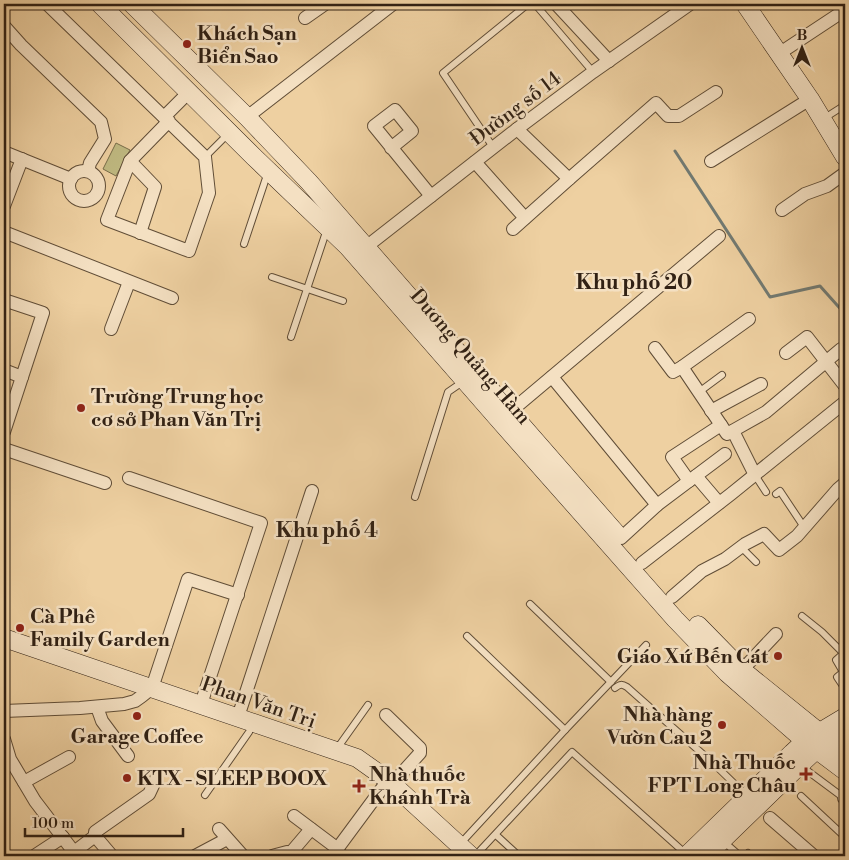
<svg xmlns="http://www.w3.org/2000/svg" width="849" height="860" viewBox="0 0 849 860" font-family="'Libre Bodoni',serif">
  <style>
    .green { fill: #bfb981; stroke: #786d4a }
    .lines { fill: none; stroke-linecap: round; stroke-linejoin: round }
    .stream { stroke: #717971; stroke-width: 3 }
    .lane-casing { stroke: #604d37; stroke-width: 8 }
    .street-casing { stroke: #604d37; stroke-width: 14 }
    .secondary-casing { stroke: #312114; stroke-width: 19 }
    .lane { stroke: #f4e0c2; stroke-width: 6 }
    .street { stroke: #f4e0c2; stroke-width: 12 }
    .secondary { stroke: #f4e0c2; stroke-width: 18 }
    .poi-dot { fill: #8f2418; stroke: #f4e0c2; stroke-width: 2 }
    .labels { text-anchor: middle; stroke-width: 5; stroke-linejoin: round; paint-order: stroke }
    .poi-label { font-size: 20px; font-weight: bold; fill: #312114; stroke: #f4e0c2; text-anchor: start }
    .street-label { font-size: 20px; fill: #312114; stroke: #f4e0c2 }
    .neighbourhood-label { font-size: 21px; font-weight: bold; fill: #312114; stroke: #f4e0c2 }
  </style>
  <rect width="100%" height="100%" fill="#eed0a1"/>
  <filter id="stains"><feTurbulence type="fractalNoise" baseFrequency=".004" numOctaves="4"/><feColorMatrix values="0 0 0 0 .2 0 0 0 0 .09 0 0 0 0 .02 0 0 0 .5 -.17"/></filter>
  <radialGradient id="worn" r=".72"><stop offset=".6" stop-color="#630" stop-opacity="0"/><stop offset="1" stop-color="#630" stop-opacity=".3"/></radialGradient>
  <!-- green -->
  <polygon class="green" points="116,143 130,150 116,176 103,169"/>
  <g class="lines">
    <!-- stream -->
    <polyline class="stream" points="675,151 770,297 820,286 845,314"/>
    <!-- lane casing -->
    <g class="lane-casing">
      <g id="lane">
        <polyline points="535,4 593,72"/>
        <polyline points="823,119 845,105"/>
        <polyline points="493,147 443,73 528,4"/>
        <polyline points="205,157 229,133"/>
        <polyline points="244,244 268,172"/>
        <polyline points="272,277 343,301"/>
        <polyline points="291,337 327,229"/>
        <polyline points="699,392 722,375"/>
        <polyline points="755,475 766,492"/>
        <polyline points="776,494 780,491 804,527"/>
        <polyline points="415,497 448,392 464,381"/>
        <polyline points="741,547 756,562"/>
        <polyline points="530,604 611,682"/>
        <polyline points="802,616 822,632 843,653"/>
        <polyline points="467,636 565,730"/>
        <polyline points="845,652 836,660 843,672 837,677 845,689"/>
        <path d="M615,688C620,684 622,684 627,687L714,764L746,795"/>
        <polyline points="336,750 368,705"/>
        <polyline points="801,766 844,798"/>
        <polyline points="205,795 249,732"/>
        <polyline points="801,796 845,837"/>
        <polyline points="496,835 519,856"/>
        <polyline points="723,841 740,856"/>
        <polyline points="461,843 565,730 646,645"/>
        <polyline points="338,849 348,856"/>
        <polyline points="475,856 572,752 686,854"/>
        <polyline points="745,856 748,853 751,856"/>
      </g>
    </g>
    <!-- street casing -->
    <g class="street-casing">
      <g id="street">
        <polyline points="47,4 205,157 209,193 189,251 107,220 130,161 169,121"/>
        <polyline points="556,4 609,61"/>
        <polyline points="305,18 325,4"/>
        <polyline points="4,26 21,45 101,122 105,139 90,163 88,171"/>
        <polyline points="780,53 845,10"/>
        <polyline points="164,117 189,92"/>
        <polyline points="247,117 393,4"/>
        <polyline points="517,129 569,179"/>
        <polyline points="391,148 412,131 395,110 374,126 431,196"/>
        <polyline points="4,152 71,179"/>
        <polyline points="130,161 155,187 140,233"/>
        <polyline points="711,161 810,99"/>
        <polyline points="475,162 525,218"/>
        <circle cx="84" cy="186" r="15"/>
        <polyline points="4,206 22,159"/>
        <polyline points="782,210 805,194 827,186 845,173"/>
        <polyline points="513,229 569,179 656,103 668,116 679,116 716,92"/>
        <polyline points="4,232 172,298"/>
        <polyline points="366,247 517,129 593,72 690,4"/>
        <polyline points="4,300 43,313 4,432"/>
        <polyline points="111,329 129,282"/>
        <polyline points="655,348 673,372 682,367 749,319"/>
        <polyline points="786,353 807,337 845,386"/>
        <polyline points="682,367 721,425"/>
        <polyline points="4,370 22,377"/>
        <polyline points="552,377 657,505"/>
        <polyline points="711,411 761,384"/>
        <polyline points="510,412 719,236"/>
        <polyline points="733,431 755,475"/>
        <polyline points="4,449 105,483"/>
        <polyline points="696,476 719,503"/>
        <polyline points="129,478 261,523 201,704"/>
        <polyline points="689,481 725,454"/>
        <polyline points="621,538 657,505 689,481 672,457 721,425 727,434 766,412 841,349"/>
        <polyline points="642,563 731,494 845,402"/>
        <polyline points="672,597 702,571 725,559 745,544 764,534 779,550 797,536 838,489 845,483"/>
        <polyline points="742,670 776,634"/>
        <polyline points="97,707 102,721 128,756"/>
        <polyline points="4,711 80,708 124,704 135,701 142,696 152,688 188,579 238,595"/>
        <polyline points="386,715 420,748 420,753 392,784"/>
        <polyline points="238,717 312,491"/>
        <polyline points="4,739 10,759 35,801 77,856"/>
        <polyline points="24,782 69,757"/>
        <polyline points="844,798 845,799"/>
        <polyline points="294,816 338,849"/>
        <polyline points="770,818 814,856"/>
        <polyline points="219,829 243,856"/>
        <polyline points="95,836 112,856"/>
        <polyline points="74,852 95,836 95,832 149,794 156,779"/>
        <polyline points="34,856 63,837"/>
        <polyline points="195,856 227,839"/>
        <polyline points="272,856 287,852 288,856"/>
        <polyline points="288,856 311,829"/>
        <polyline points="332,856 383,787"/>
      </g>
    </g>
    <!-- secondary casing -->
    <g class="secondary-casing">
      <g id="secondary">
        <polyline points="100,4 254,157 348,247 500,421 675,619 727,673 805,741 845,771"/>
        <polyline points="132,4 247,117 309,182 616,533"/>
        <polyline points="745,4 810,99 845,157"/>
        <polyline points="698,625 742,670 845,753"/>
        <polyline points="4,638 357,758 388,780 471,856"/>
        <polyline points="686,856 792,753 805,741 845,717"/>
        <polyline points="706,856 804,761 816,750 845,731"/>
      </g>
    </g>
    <!-- lane -->
    <use href="#lane" class="lane"/>
    <!-- street -->
    <use href="#street" class="street"/>
    <!-- secondary -->
    <use href="#secondary" class="secondary"/>
  </g>
  <!-- markers -->
  <g class="poi-dot">
    <circle cx="187" cy="44" r="5"/>
    <circle cx="81" cy="408" r="5"/>
    <circle cx="20" cy="628" r="5"/>
    <circle cx="778" cy="656" r="5"/>
    <circle cx="137" cy="716" r="5"/>
    <circle cx="722" cy="725" r="5"/>
    <path d="M803.5 766.5h5v5h5v5h-5v5h-5v-5h-5v-5h5z"/>
    <circle cx="127" cy="778" r="5"/>
    <path d="M356.5 778.5h5v5h5v5h-5v5h-5v-5h-5v-5h5z"/>
  </g>
  <g class="labels">
    <!-- poi labels -->
    <g class="poi-label">
      <text x="197" y="40">Khách Sạn<tspan x="197" dy="23">Biển Sao</tspan></text>
      <text x="91" y="403">Trường Trung học<tspan x="91" dy="23">cơ sở Phan Văn Trị</tspan></text>
      <text x="30" y="623">Cà Phê<tspan x="30" dy="23">Family Garden</tspan></text>
      <text x="768" y="663" text-anchor="end">Giáo Xứ Bến Cát</text>
      <text x="712" y="721" text-anchor="end">Nhà hàng<tspan x="712" dy="23">Vườn Cau 2</tspan></text>
      <text x="137" y="743" text-anchor="middle">Garage Coffee</text>
      <text x="796" y="769" text-anchor="end">Nhà Thuốc<tspan x="796" dy="23">FPT Long Châu</tspan></text>
      <text x="369" y="781">Nhà thuốc<tspan x="369" dy="23">Khánh Trà</tspan></text>
      <text x="137" y="785">KTX - SLEEP BOOX</text>
    </g>
    <!-- street labels -->
    <g class="street-label">
      <text transform="translate(515 108) rotate(-37)" y="7">Đường số 14</text>
      <text transform="translate(471 356) rotate(49)" y="7">Dương Quảng Hàm</text>
      <text transform="translate(259 702) rotate(19)" y="7">Phan Văn Trị</text>
    </g>
    <!-- neighbourhood labels -->
    <g class="neighbourhood-label">
      <text x="634" y="289">Khu phố 20</text>
      <text x="327" y="537">Khu phố 4</text>
    </g>
  </g>
  <!-- margin -->
  <rect width="849" height="860" fill="none" stroke="#eed0a1" stroke-width="20"/>
  <rect x="5" y="5" width="839" height="850" fill="none" stroke="#312114" stroke-width="2.5"/>
  <rect x="10" y="10" width="829" height="840" fill="none" stroke="#312114"/>
  <!-- north arrow -->
  <g transform="translate(802 48)" stroke="#f4e0c2" stroke-width="4" paint-order="stroke">
  <path d="M0-4L9 19L0 12L-9 19Z" fill="#312114"/>
  <text y="-8" font-size="14" font-weight="bold" text-anchor="middle" fill="#312114">B</text>
  </g>
  <!-- scale -->
  <path d="M25 828v8h158v-8" fill="none" stroke="#312114" stroke-width="2.5"/>
  <text x="32" y="828" font-size="15" fill="#312114" stroke="#f4e0c2" stroke-width="4" paint-order="stroke">100 m</text>
  <rect width="100%" height="100%" filter="url(#stains)"/>
  <rect width="100%" height="100%" fill="url(#worn)"/>
</svg>
